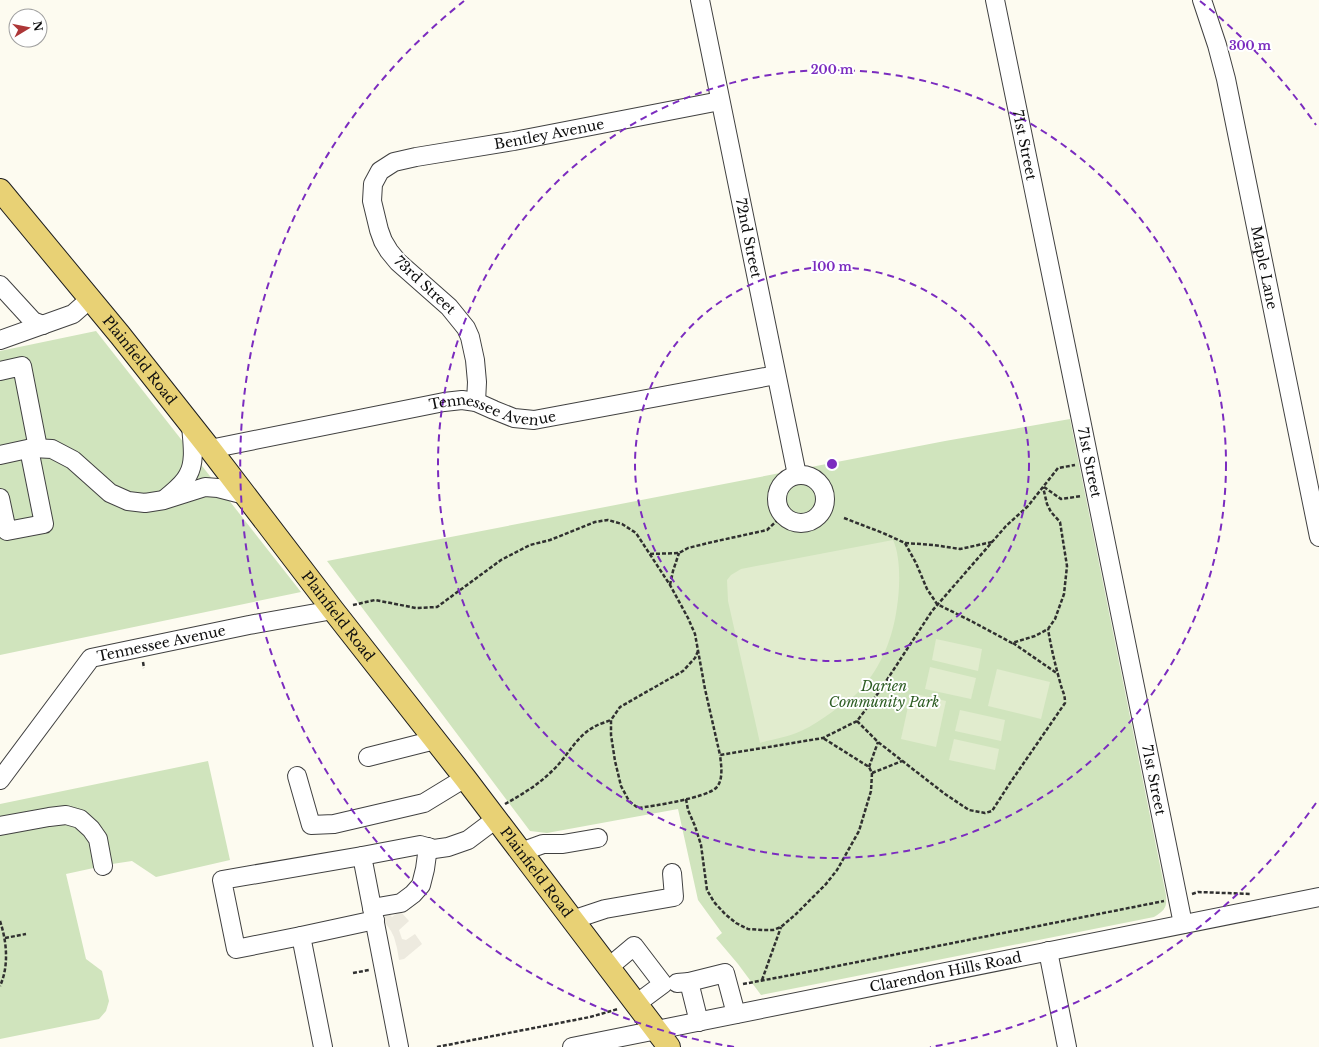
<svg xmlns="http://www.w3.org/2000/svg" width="1319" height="1047" viewBox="0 0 1319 1047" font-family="'Libre Baskerville',serif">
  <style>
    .green { fill: #d0e4bd }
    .pitch { fill: #e1ecce }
    .plaza { fill: #edeadf }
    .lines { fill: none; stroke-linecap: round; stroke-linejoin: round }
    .minor-casing { stroke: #414141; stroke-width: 20 }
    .major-casing { stroke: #1f1f1f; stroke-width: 24 }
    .path { stroke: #303030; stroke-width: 2.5; stroke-dasharray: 4 2; stroke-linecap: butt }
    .minor { stroke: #fff; stroke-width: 18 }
    .major { stroke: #e8d175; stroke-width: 22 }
    .ring { fill: none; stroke: #7b2cbf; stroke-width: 2; stroke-dasharray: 7 5 }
    .labels { text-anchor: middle; stroke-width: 4; stroke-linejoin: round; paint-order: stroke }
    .street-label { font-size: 14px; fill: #0e0e0e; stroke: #fff }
    .park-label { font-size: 14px; font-style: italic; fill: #2f5e25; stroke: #fff }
    .centre { fill: #7b2cbf; stroke: #fff; stroke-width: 2 }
    .ring-label { font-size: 12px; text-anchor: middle; font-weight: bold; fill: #7b2cbf; stroke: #fff; stroke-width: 4; stroke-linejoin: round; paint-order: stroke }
  </style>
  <rect width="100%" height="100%" fill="#fdfbf0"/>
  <!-- green -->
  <g class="green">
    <polygon points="96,331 301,592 0,655 0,351"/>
    <path d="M1070,419L1166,895C1167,908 1165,910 1154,917L761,995L738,964L716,938L722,933L698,900L678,809L547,833L530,831L327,561L945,441Z"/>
    <polygon points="208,761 230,860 156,877 132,861 112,864 66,874 86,959 102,971 109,1001 106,1011 99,1019 0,1039 0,804"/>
  </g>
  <!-- pitch -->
  <g class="pitch">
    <path d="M893,540C901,557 900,588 897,607C893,637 882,666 861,689C853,698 842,705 832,712C822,719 812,726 801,731C788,737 773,739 760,743L728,601L727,580L731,575L741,569Z"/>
    <polygon points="936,639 982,649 978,671 932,660"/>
    <polygon points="930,667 976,678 971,699 925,689"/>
    <polygon points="997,669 1050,682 1041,719 988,706"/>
    <polygon points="911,693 946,701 936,747 901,739"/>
    <polygon points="960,710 1005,720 1001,741 955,731"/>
    <polygon points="954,739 999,749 995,770 949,760"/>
  </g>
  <!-- plaza -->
  <polygon class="plaza" points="386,910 392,917 400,911 409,921 399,930 402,939 406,940 415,934 422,944 404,959 399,960 397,948 394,937 391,931 382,918 384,911"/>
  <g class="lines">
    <!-- minor casing -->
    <g class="minor-casing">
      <g id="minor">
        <path id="s1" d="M700,0L797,475"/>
        <path id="s2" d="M995,0L1080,415L1183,924"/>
        <path id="s3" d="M1202,0L1217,45L1226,79L1319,537"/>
        <polyline points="0,285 33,321 43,325"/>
        <polyline points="0,340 73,314 90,299"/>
        <polyline points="0,371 22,366 38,448"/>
        <path id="s4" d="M476,402L477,382L475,360L470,337L466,328L449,307L398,262L389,251L383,241L379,230L372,201L373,184L380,171L394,162L416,157L514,141L720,101"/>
        <path id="s5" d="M210,449L444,402L462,400L476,402L494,410L514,418L534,420L776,375"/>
        <polyline points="0,455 32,448 52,449 73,460 110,493 128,501 145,503 164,500 205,487 218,488 245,495"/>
        <circle cx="801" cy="499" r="24"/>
        <polyline points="0,498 7,531 44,524 29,449"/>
        <path d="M166,498C174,491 183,485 188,475C196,461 192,441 191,425"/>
        <polyline points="368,757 435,740"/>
        <polyline points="297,776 311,825 334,824 424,803 465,778"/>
        <path id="s6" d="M0,780L91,658L249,625L333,610"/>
        <polyline points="0,826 49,817 66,815 80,819 91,829 98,839 103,866"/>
        <polyline points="521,852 543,844 563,844 598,838"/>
        <polyline points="372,908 401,903 413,894 421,885 425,869 428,847"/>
        <polyline points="572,920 605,909 674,897 672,873"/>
        <polyline points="301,936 236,949 222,880 362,856"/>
        <polyline points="1048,951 1067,1047"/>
        <polyline points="609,967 634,946 663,984 636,1004"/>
        <polyline points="689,982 725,973 736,1014"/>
        <polyline points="677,983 689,982 699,1022"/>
        <polyline points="323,1047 301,936 375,920"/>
        <polyline points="399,1047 362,856 420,845 434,849 448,847 468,840 496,819"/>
        <path id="s7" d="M572,1047L1319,897"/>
      </g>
    </g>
    <!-- major casing -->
    <g class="major-casing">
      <g id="major">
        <path id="s8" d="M0,190L120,335L210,449L333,610L465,778L669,1047"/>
      </g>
    </g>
    <!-- path -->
    <g class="path">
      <polyline points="1044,487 1061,499 1082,496"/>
      <polyline points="844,518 883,533 905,543 916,563 927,589 937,604 973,622 1012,643 1035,636 1048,629 1055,619 1064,594 1067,566 1060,522 1051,512 1047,504 1043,487"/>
      <polyline points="905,543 934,545 960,549 992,542"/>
      <polyline points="650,554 679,553 688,548 708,543 767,530 783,515"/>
      <polyline points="670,585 673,571 679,553"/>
      <polyline points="353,605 375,600 416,608 437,607 501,560 530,545 550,540 595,522 608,520 622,524 636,533 670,585 688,618 695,634 705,689 720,755 823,738 857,721 879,692 932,611 1006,526 1028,506 1058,468 1075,465"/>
      <polyline points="1013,643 1058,674"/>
      <path d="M698,651L695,658L683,671L620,707L611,720V735L615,761L621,786L629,801L638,808C654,806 705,798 716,788C724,780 721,764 720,755"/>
      <polyline points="143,662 144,668"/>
      <path d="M857,721L878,742L945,794L969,810L985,813L992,811L1010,783L1065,703C1065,693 1062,691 1060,682C1055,664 1051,647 1048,629"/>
      <polyline points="869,767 878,742"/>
      <polyline points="872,773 902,761"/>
      <polyline points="686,799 688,810 695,826 701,845 707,890 714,902 725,914 736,923 748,929 763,930 773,930 781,927 795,915 826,884 837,870 859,831 871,791 872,773 869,767 823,738"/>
      <path d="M505,804C521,795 538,785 551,772C567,758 575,737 594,727C599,724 606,722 611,720"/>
      <polyline points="1192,894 1198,892 1251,894"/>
      <path d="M0,921C7,942 9,966 0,986"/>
      <polyline points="5,938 26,934"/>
      <polyline points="353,973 369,970"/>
      <polyline points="762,980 781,927"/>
      <polyline points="743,984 797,974 1164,901"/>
      <polyline points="437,1047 590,1017 618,1009"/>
    </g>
    <!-- minor -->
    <use href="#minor" class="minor"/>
    <!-- major -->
    <use href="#major" class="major"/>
  </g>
  <!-- distance rings -->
  <g class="ring">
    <circle cx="832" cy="464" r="197"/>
    <circle cx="832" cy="464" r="394"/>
    <path d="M1316 803A591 591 0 0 1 930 1047M734 1047A591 591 0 0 1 464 1M1200 1A591 591 0 0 1 1316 125"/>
  </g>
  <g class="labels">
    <!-- street labels -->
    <g class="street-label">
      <text dy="5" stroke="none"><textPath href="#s4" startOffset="444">Bentley Avenue</textPath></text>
      <text dy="5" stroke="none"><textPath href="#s2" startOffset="148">71st Street</textPath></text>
      <text dy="5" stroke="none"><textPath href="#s1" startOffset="243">72nd Street</textPath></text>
      <text dy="5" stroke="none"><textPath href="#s3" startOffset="275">Maple Lane</textPath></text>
      <text transform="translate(425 285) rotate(43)" y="5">73rd Street</text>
      <text dy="5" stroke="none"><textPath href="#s8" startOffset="220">Plainfield Road</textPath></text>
      <text dy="5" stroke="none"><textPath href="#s5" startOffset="289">Tennessee Avenue</textPath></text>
      <text dy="5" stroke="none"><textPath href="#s2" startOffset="472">71st Street</textPath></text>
      <text dy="5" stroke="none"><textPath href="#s8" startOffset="544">Plainfield Road</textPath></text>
      <text dy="5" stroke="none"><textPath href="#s6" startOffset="224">Tennessee Avenue</textPath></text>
      <text dy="5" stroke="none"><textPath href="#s2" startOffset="796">71st Street</textPath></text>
      <text dy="5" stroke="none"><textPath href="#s8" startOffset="868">Plainfield Road</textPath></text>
      <text dy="5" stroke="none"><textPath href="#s7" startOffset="381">Clarendon Hills Road</textPath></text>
    </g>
    <!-- park labels -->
    <g class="park-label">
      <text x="884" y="691">Darien<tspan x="884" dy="16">Community Park</tspan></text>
    </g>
  </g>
  <circle cx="832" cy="464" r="6" class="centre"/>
  <g class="ring-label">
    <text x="1250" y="50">300 m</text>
    <text x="832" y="74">200 m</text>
    <text x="832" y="271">100 m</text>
  </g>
  <!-- north arrow -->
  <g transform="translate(28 28) rotate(80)"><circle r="19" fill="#ffffff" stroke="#9f9f9f"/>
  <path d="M0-3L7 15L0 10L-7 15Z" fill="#ad3637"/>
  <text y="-6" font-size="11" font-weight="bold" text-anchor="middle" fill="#0e0e0e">N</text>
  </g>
</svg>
